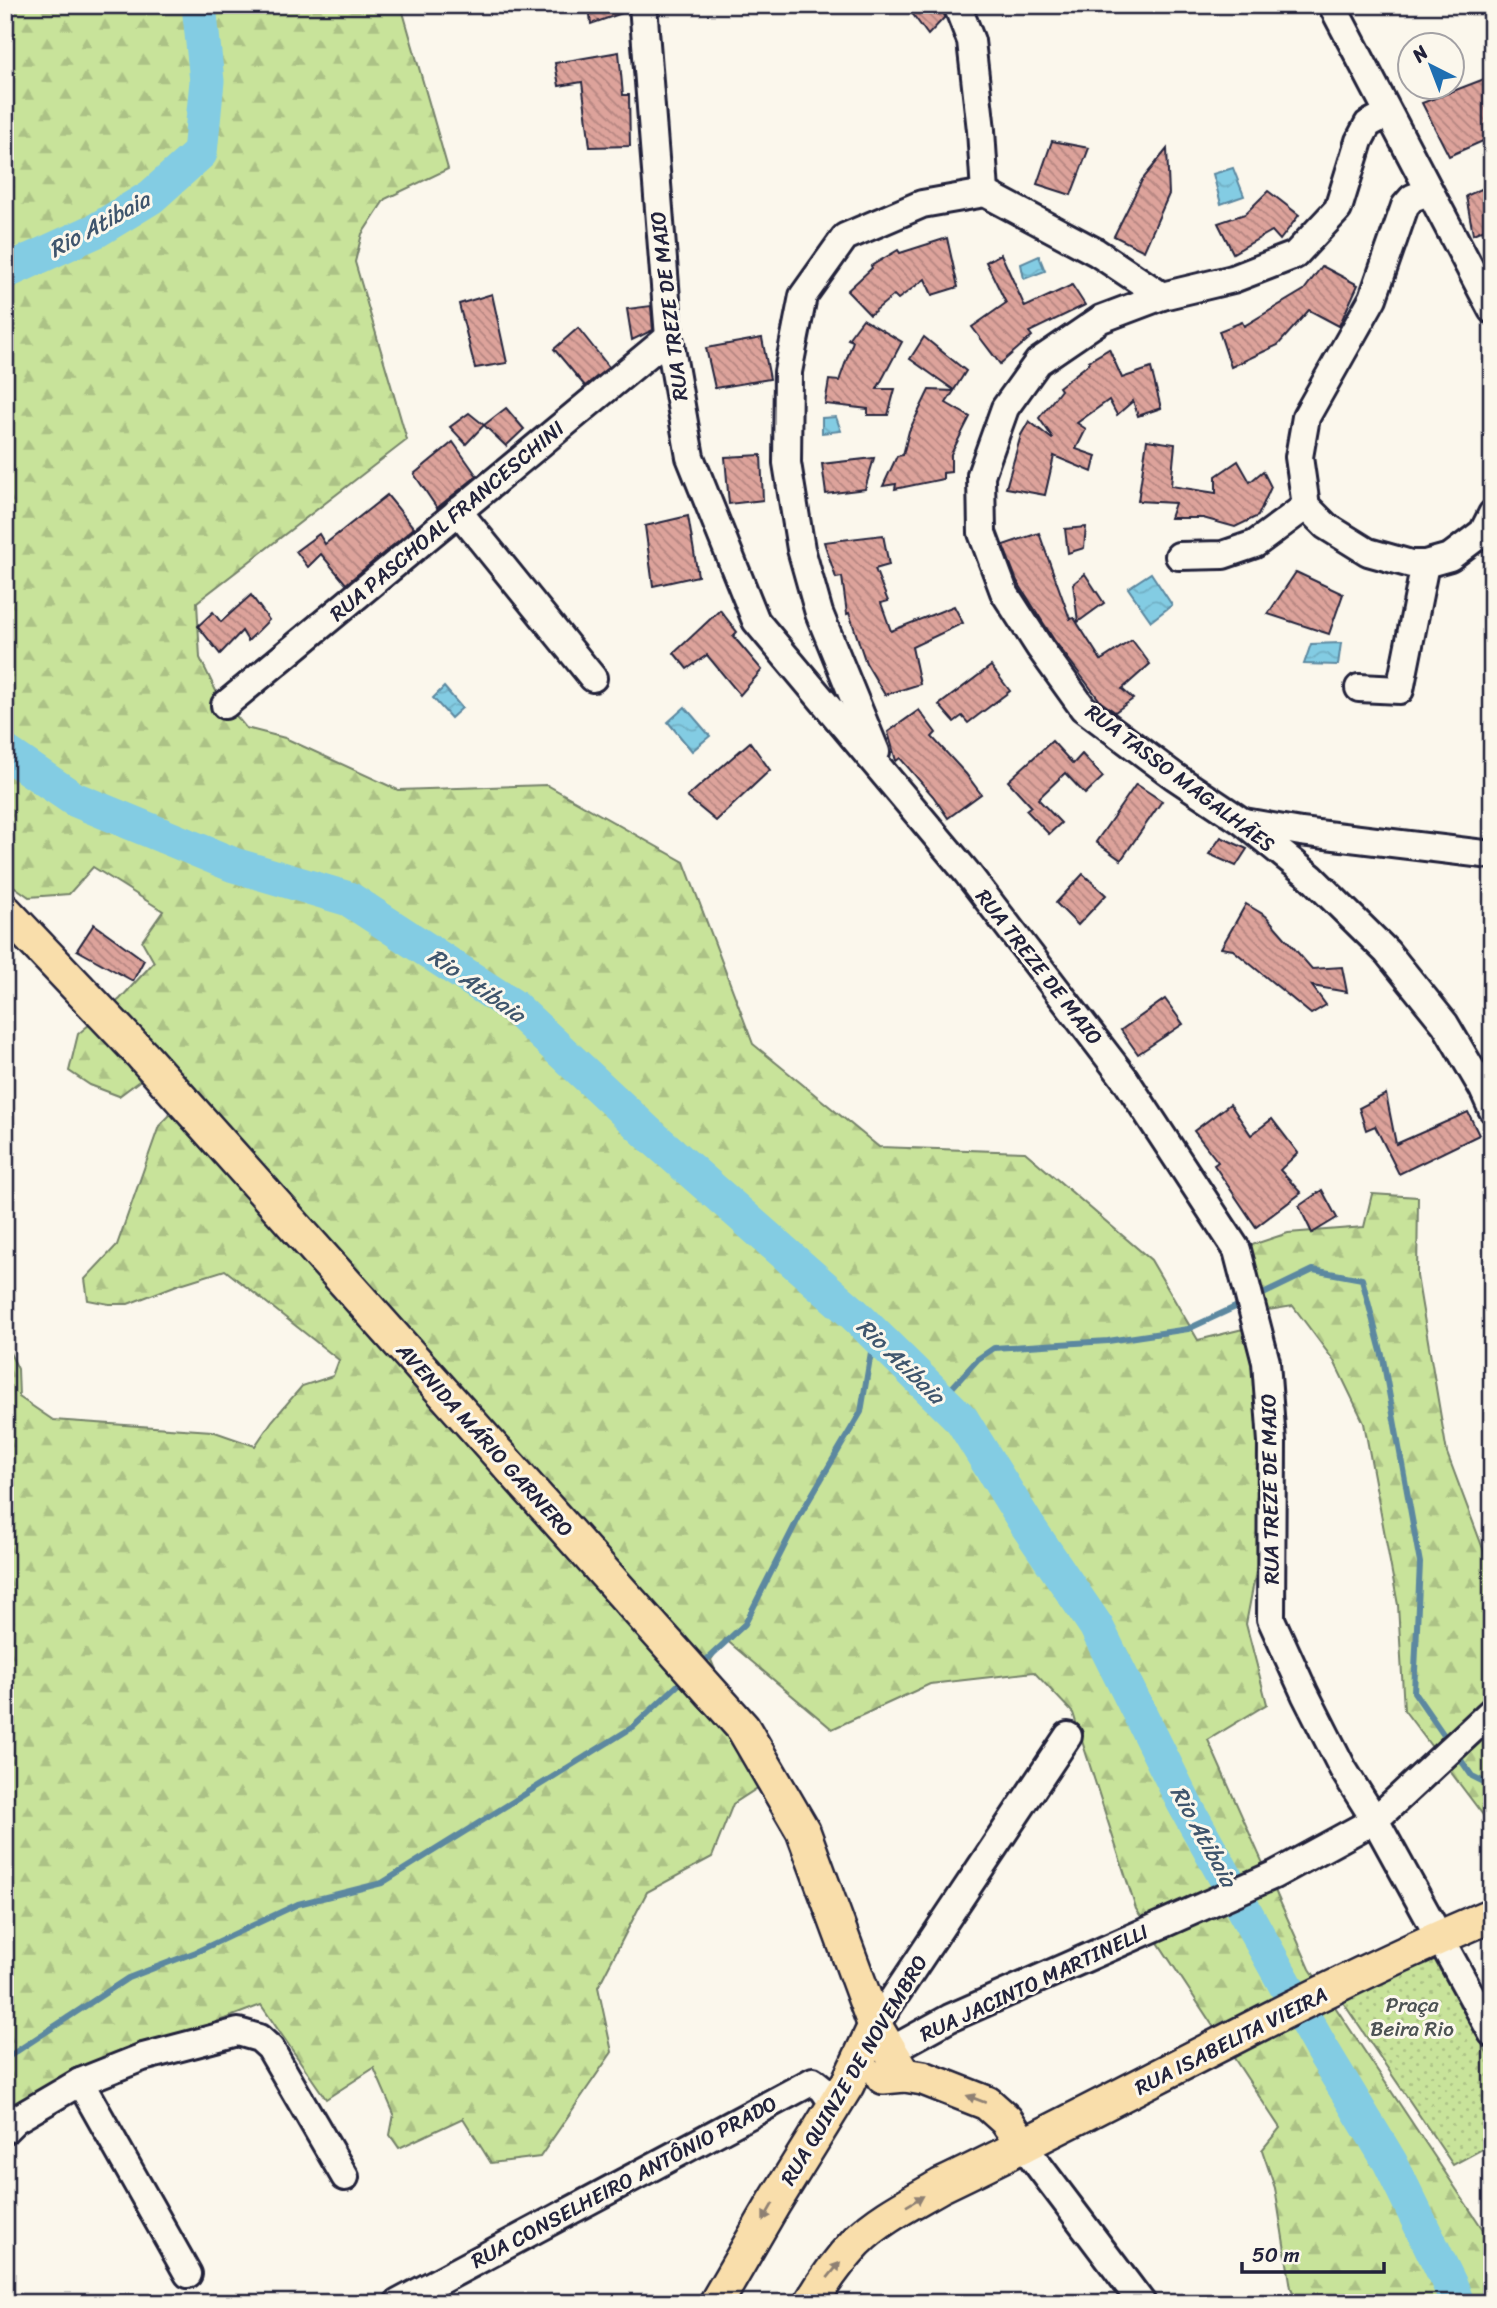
<svg xmlns="http://www.w3.org/2000/svg" width="1497" height="2308" viewBox="0 0 1497 2308" font-family="Sriracha,sans-serif">
  <style>
    .grass { fill: url(#grass-dots); stroke: #75826a; stroke-width: 2 }
    .forest { fill: url(#forest-firs); stroke: #75826a; stroke-width: 2 }
    .water { fill: url(#water-waves); stroke: #5c88a0; stroke-width: 2 }
    .lines { fill: none; stroke-linecap: round; stroke-linejoin: round }
    .stream { stroke: #5c88a0; stroke-width: 6 }
    .river { stroke: #83cce3; stroke-width: 35 }
    .building { fill: url(#building-back-hatch); stroke: #22223b; stroke-width: 2 }
    .minor-casing { stroke: #22223b; stroke-width: 32 }
    .major-casing { stroke: #22223b; stroke-width: 38 }
    .minor { stroke: #fbf7ec; stroke-width: 26 }
    .major { stroke: #f9deab; stroke-width: 33 }
    .oneway { fill: #8e8073 }
    .labels { text-anchor: middle; stroke-width: 6; stroke-linejoin: round; paint-order: stroke }
    .street-label { font-size: 21px; fill: #22223b; stroke: #fbf7ec }
    .park-label { font-size: 21px; fill: #4c5253; stroke: #fbf7ec }
    .water-label { font-size: 23px; font-style: italic; fill: #3f556d; stroke: #fbf7ec }
  </style>
  <defs>
    <pattern id="grass-dots" width="8" height="8" patternUnits="userSpaceOnUse" patternTransform="scale(1.75)"><rect width="8" height="8" fill="#c8e39a"/><path d="M2 2h.1M6 6h.1" fill="none" stroke="#acc286" stroke-width="1.8" stroke-linecap="round"/></pattern>
    <pattern id="forest-firs" width="22" height="20" patternUnits="userSpaceOnUse" patternTransform="scale(1.75)"><rect width="22" height="20" fill="#c8e39a"/><path d="M5 1l3.5 6h-7zM16 11l3.5 6h-7z" fill="#acc286"/></pattern>
    <pattern id="water-waves" width="16" height="10" patternUnits="userSpaceOnUse" patternTransform="scale(1.75)"><rect width="16" height="10" fill="#83cce3"/><path d="M0 5q4-4 8 0t8 0" fill="none" stroke="#71afc4"/></pattern>
    <pattern id="building-back-hatch" width="6" height="6" patternUnits="userSpaceOnUse" patternTransform="scale(1.75)"><rect width="6" height="6" fill="#dda39b"/><path d="M-1 5l2 2M0 0l6 6M5-1l2 2" fill="none" stroke="#b38480"/></pattern>
  </defs>
  <rect width="100%" height="100%" fill="#fbf7ec"/>
  <filter id="ink" filterUnits="userSpaceOnUse"><feTurbulence type="fractalNoise" baseFrequency=".0143" numOctaves="2"/><feDisplacementMap in="SourceGraphic" scale="14" xChannelSelector="R" yChannelSelector="G"/><feConvolveMatrix kernelMatrix="1 2 1 2 8 2 1 2 1" color-interpolation-filters="sRGB"/></filter>
  <g filter="url(#ink)">
    <!-- grass -->
    <polygon class="grass" points="1432,1951 1492,2062 1492,2144 1453,2165 1340,1998"/>
    <!-- forest -->
    <g class="forest">
      <polygon points="5,5 401,5 448,169 385,199 362,234 355,262 407,440 197,602 200,658 216,691 246,728 285,738 398,790 547,785 684,862 753,1044 879,1147 1025,1152 1151,1260 1198,1340 1247,1328 1265,1437 1260,1550 1246,1624 1267,1704 1208,1740 1310,1969 1492,2243 1492,2303 1298,2303 1291,2288 1275,2188 1262,2150 1280,2128 1136,1909 1073,1713 1034,1672 930,1684 832,1729 725,1639 711,1660 762,1785 733,1804 712,1857 647,1892 598,1987 612,2052 540,2157 491,2163 463,2118 399,2148 390,2135 394,2114 374,2068 326,2099 261,2005 93,2069 5,2116 5,1343 18,1369 19,1397 53,1420 212,1431 255,1446 272,1421 302,1386 333,1376 339,1360 225,1270 177,1285 128,1304 109,1304 88,1300 85,1279 117,1245 159,1126 177,1108 146,1076 119,1096 90,1085 69,1071 78,1034 120,999 154,962 142,941 163,911 93,867 69,894 29,897 5,880"/>
      <polygon points="1372,1194 1418,1197 1417,1276 1447,1453 1488,1562 1492,1621 1492,1810 1483,1815 1404,1710 1398,1605 1364,1423 1334,1361 1293,1306 1262,1311 1237,1250 1288,1233 1364,1227"/>
    </g>
    <!-- water -->
    <g class="water">
      <polygon points="1233,168 1244,196 1221,204 1213,174"/>
      <polygon points="1039,256 1045,271 1024,279 1021,264"/>
      <polygon points="836,417 841,431 822,433 822,418"/>
      <polygon points="1151,573 1172,605 1151,621 1128,588"/>
      <polygon points="1341,643 1338,665 1304,664 1311,644"/>
      <polygon points="444,687 462,708 451,718 433,698"/>
      <polygon points="685,707 710,736 692,751 668,722"/>
    </g>
    <g class="lines">
      <!-- stream -->
      <g class="stream">
        <polyline points="1257,1297 1313,1270 1362,1279 1383,1359 1420,1563 1414,1692 1450,1744"/>
        <polyline points="941,1400 978,1359 994,1348 1108,1341 1188,1329 1244,1303"/>
        <polyline points="705,1661 745,1624 800,1515 861,1412 874,1334"/>
        <polyline points="1456,1753 1472,1776 1492,1786"/>
        <polyline points="5,2059 128,1978 196,1952 298,1904 382,1883 633,1727 679,1684"/>
      </g>
      <!-- river -->
      <g class="river">
        <polyline points="5,272 97,230 151,197 200,153 207,81 199,5"/>
        <polyline points="5,752 74,799 234,865 349,899 514,1007 648,1133 853,1313 962,1420 1027,1525 1096,1626 1184,1803 1321,2048 1390,2162 1451,2287 1457,2303"/>
      </g>
    </g>
    <!-- building -->
    <g class="building">
      <polygon points="589,5 627,5 628,11 591,24"/>
      <polygon points="906,5 941,5 945,17 928,35"/>
      <polygon points="619,52 623,95 629,95 630,146 590,147 582,82 559,86 555,63"/>
      <polygon points="1492,76 1492,137 1449,156 1422,103"/>
      <polygon points="1052,141 1089,148 1071,195 1037,184"/>
      <polygon points="1167,149 1169,194 1144,251 1114,236 1142,180"/>
      <polygon points="1492,184 1492,226 1473,234 1466,196"/>
      <polygon points="1268,191 1299,215 1280,240 1272,231 1233,253 1218,223 1245,214"/>
      <polygon points="947,238 958,287 932,295 925,279 898,299 894,295 870,315 847,291 872,268 871,266 898,250 900,253"/>
      <polygon points="1001,254 1025,307 1072,285 1085,305 1029,332 1032,336 1000,364 972,327 1006,303 986,262"/>
      <polygon points="1322,266 1358,285 1339,326 1309,310 1278,345 1231,367 1219,331 1242,322 1244,326 1304,290"/>
      <polygon points="492,294 507,363 475,368 459,304"/>
      <polygon points="651,306 653,330 632,340 627,309"/>
      <polygon points="863,319 902,342 877,389 895,389 888,415 868,415 868,409 825,404 829,380 839,381 853,341 848,339"/>
      <polygon points="578,328 609,367 585,386 554,349"/>
      <polygon points="924,337 966,371 954,390 910,359"/>
      <polygon points="762,338 770,379 715,388 706,348"/>
      <polygon points="1109,349 1122,378 1151,368 1161,408 1138,416 1133,401 1117,415 1109,400 1077,423 1086,429 1076,449 1096,456 1092,472 1054,456 1045,495 1006,488 1021,435 1029,421 1052,439 1053,438 1039,418 1061,390 1059,387 1090,363 1089,361"/>
      <polygon points="929,390 954,391 946,403 970,417 951,454 951,472 943,473 943,479 895,489 896,484 883,486 897,456 903,455 909,431"/>
      <polygon points="506,408 524,429 506,446 484,425"/>
      <polygon points="469,413 484,425 466,444 450,427"/>
      <polygon points="1147,440 1175,444 1171,486 1216,493 1216,476 1238,461 1250,482 1263,471 1271,487 1258,516 1235,527 1203,518 1170,518 1175,503 1138,501"/>
      <polygon points="453,442 477,476 437,508 414,474"/>
      <polygon points="761,455 763,500 729,504 725,457"/>
      <polygon points="874,458 865,489 826,494 822,464"/>
      <polygon points="387,495 414,528 346,584 321,554 308,567 296,551 319,534 325,544"/>
      <polygon points="688,516 698,576 653,586 645,526"/>
      <polygon points="1086,527 1084,548 1068,553 1065,529"/>
      <polygon points="1039,533 1070,619 1074,618 1101,660 1132,640 1150,664 1122,689 1133,699 1115,712 1101,702 1054,640 1017,581 1003,545"/>
      <polygon points="883,535 889,565 875,569 888,601 881,603 891,631 954,606 963,623 912,647 920,684 885,695 866,663 849,613 847,614 842,577 836,578 824,542"/>
      <polygon points="1296,572 1343,594 1329,634 1268,614"/>
      <polygon points="1085,574 1104,603 1078,622 1073,584"/>
      <polygon points="251,595 269,620 248,641 242,631 220,654 198,626 213,612 221,622"/>
      <polygon points="720,610 737,632 733,636 762,670 740,695 707,655 687,669 674,653"/>
      <polygon points="991,666 1010,691 968,723 962,716 954,722 939,705"/>
      <polygon points="919,710 936,733 932,737 966,774 981,794 948,818 933,796 900,758 896,761 888,732"/>
      <polygon points="1052,741 1073,764 1082,754 1103,777 1085,794 1065,773 1038,799 1061,823 1049,834 1026,810 1031,806 1008,781"/>
      <polygon points="750,742 770,770 716,821 687,797"/>
      <polygon points="1136,784 1162,801 1121,860 1096,842"/>
      <polygon points="1221,837 1247,849 1236,866 1209,854"/>
      <polygon points="1083,874 1106,895 1078,925 1056,903"/>
      <polygon points="1246,904 1266,916 1312,969 1342,967 1347,992 1312,986 1326,1005 1311,1014 1233,950 1221,948"/>
      <polygon points="94,924 144,960 133,981 77,950"/>
      <polygon points="1165,999 1183,1024 1138,1054 1121,1030"/>
      <polygon points="1386,1094 1396,1144 1468,1112 1479,1135 1399,1174 1375,1126 1366,1130 1359,1108"/>
      <polygon points="1230,1104 1251,1135 1272,1119 1298,1153 1280,1170 1301,1193 1256,1227 1214,1165 1218,1162 1194,1131"/>
      <polygon points="1322,1190 1337,1218 1312,1233 1299,1206"/>
    </g>
    <g class="lines">
      <!-- minor casing -->
      <g class="minor-casing">
        <g id="minor">
          <polyline points="643,5 669,337 690,457 756,621 968,874 1125,1079 1237,1250 1266,1362 1272,1442 1271,1619 1305,1694 1343,1769 1375,1820 1492,2033"/>
          <polyline points="957,5 971,41 981,130 985,193"/>
          <polyline points="1332,5 1492,310"/>
          <polyline points="1387,114 1368,124 1359,141 1338,209 1295,255 1233,279 1162,296 1101,319 1038,362 1005,408 981,475 982,533 1004,592 1040,648 1083,708 1174,776 1243,822 1311,877 1387,952 1445,1024 1483,1089 1492,1109"/>
          <polyline points="1428,192 1412,198 1405,206 1373,298 1306,417 1299,457 1306,506 1326,526 1368,552 1411,564 1425,564 1450,557 1483,532 1492,514"/>
          <polyline points="458,511 593,678"/>
          <polyline points="1179,556 1223,555 1255,544 1306,506"/>
          <polyline points="1359,688 1400,690 1425,564"/>
          <polyline points="225,705 669,337"/>
          <polyline points="876,752 819,613 801,549 787,463 788,372 803,296 845,237 922,204 985,193 1096,252 1162,296"/>
          <polyline points="1244,822 1301,832 1492,855"/>
          <polyline points="875,2026 1068,1736"/>
          <polyline points="890,2051 950,2018 1274,1875 1375,1820 1492,1711"/>
          <polyline points="80,2082 188,2274"/>
          <polyline points="5,2130 15,2120 80,2082 143,2057 238,2032 259,2038 270,2048 345,2177"/>
          <polyline points="1023,2145 1142,2303"/>
          <polyline points="398,2303 813,2081 823,2089 834,2105"/>
        </g>
      </g>
      <!-- major casing -->
      <g class="major-casing">
        <g id="major">
          <polyline points="5,911 142,1055 743,1728 803,1831 875,2026 905,2075"/>
          <polyline points="883,2077 905,2075 923,2078 987,2103 1006,2120 1023,2145"/>
          <polyline points="716,2303 774,2203 847,2085 875,2026"/>
          <path d="M811,2303C824,2281 840,2259 857,2241C880,2218 913,2202 940,2186C1125,2098 1303,1994 1492,1915"/>
        </g>
      </g>
      <!-- minor -->
      <use href="#minor" class="minor"/>
      <!-- major -->
      <use href="#major" class="major"/>
    </g>
    <!-- one-way arrows -->
    <defs><path id="oneway-solid" d="M-6-.8H1V-3.2L6.5 0L1 3.2V.8H-6Z" transform="scale(1.75)"/></defs>
    <g class="oneway">
      <use href="#oneway-solid" transform="translate(976 2099) rotate(-159)"/>
      <use href="#oneway-solid" transform="translate(915 2201) rotate(-31)"/>
      <use href="#oneway-solid" transform="translate(768 2212) rotate(120)"/>
      <use href="#oneway-solid" transform="translate(834 2270) rotate(-51)"/>
    </g>
  </g>
  <g class="labels">
    <!-- street labels -->
    <g class="street-label">
      <text transform="translate(669 306) rotate(-97)" y="7">RUA TREZE DE MAIO</text>
      <text transform="translate(447 521) rotate(-40)" y="7">RUA PASCHOAL FRANCESCHINI</text>
      <text transform="translate(1180 778) rotate(37)" y="7">RUA TASSO MAGALHÃES</text>
      <text transform="translate(1039 967) rotate(52)" y="7">RUA TREZE DE MAIO</text>
      <text transform="translate(485 1440) rotate(48)" y="7">AVENIDA MÁRIO GARNERO</text>
      <text transform="translate(1270 1489) rotate(-91)" y="7">RUA TREZE DE MAIO</text>
      <text transform="translate(1034 1983) rotate(-25)" y="7">RUA JACINTO MARTINELLI</text>
      <text transform="translate(1231 2041) rotate(-27)" y="7">RUA ISABELITA VIEIRA</text>
      <text transform="translate(854 2070) rotate(-59)" y="7">RUA QUINZE DE NOVEMBRO</text>
      <text transform="translate(624 2182) rotate(-28)" y="7">RUA CONSELHEIRO ANTÔNIO PRADO</text>
    </g>
    <!-- park labels -->
    <g class="park-label">
      <text x="1412" y="2012">Praça<tspan x="1412" dy="24">Beira Rio</tspan></text>
    </g>
    <!-- water labels -->
    <g class="water-label">
      <text transform="translate(99 224) rotate(-29)" y="8">Rio Atibaia</text>
      <text transform="translate(477 985) rotate(35)" y="8">Rio Atibaia</text>
      <text transform="translate(901 1361) rotate(44)" y="8">Rio Atibaia</text>
      <text transform="translate(1204 1836) rotate(61)" y="8">Rio Atibaia</text>
    </g>
  </g>
  <!-- margin -->
  <rect width="1497" height="2308" fill="none" stroke="#fbf7ec" stroke-width="28"/>
  <rect x="14" y="14" width="1469" height="2280" fill="none" stroke="#22223b" stroke-width="2.5" filter="url(#ink)"/>
  <!-- north arrow -->
  <g transform="translate(1431 66) rotate(318)"><circle r="33" fill="#fbf7ec" stroke="#a4a2a5" stroke-width="2"/>
  <path d="M0-5L12 26L0 18L-12 26Z" fill="#1f6fb2"/>
  <text y="-10" font-size="19" font-weight="bold" text-anchor="middle" fill="#22223b">N</text>
  </g>
  <!-- scale -->
  <path d="M1242 2262v10h142v-10" fill="none" stroke="#22223b" stroke-width="3.5"/>
  <text x="1252" y="2262" font-size="21" fill="#22223b" stroke="#fbf7ec" stroke-width="5" paint-order="stroke">50 m</text>
</svg>
